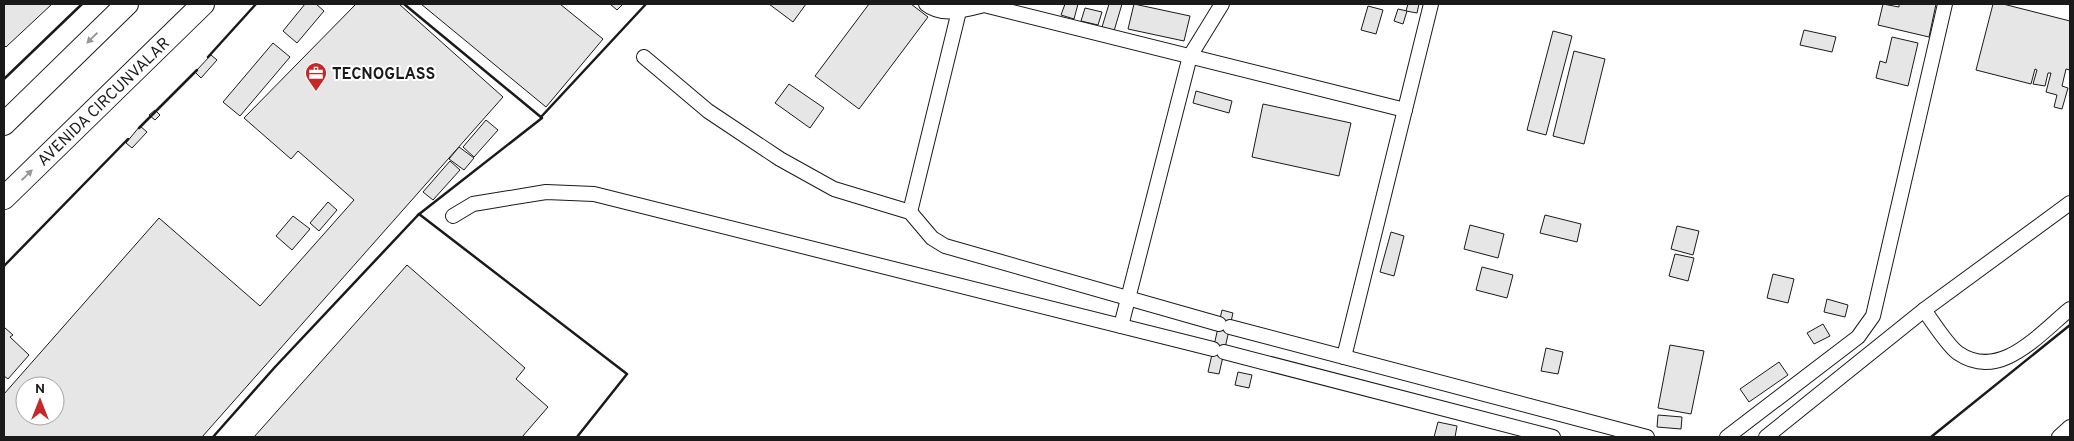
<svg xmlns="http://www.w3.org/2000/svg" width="2074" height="441" viewBox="0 0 2074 441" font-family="Overpass,sans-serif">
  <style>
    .building { fill: #e6e6e6; stroke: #1a1a1a; fill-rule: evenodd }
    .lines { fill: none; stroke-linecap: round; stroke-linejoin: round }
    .minor-casing { stroke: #1a1a1a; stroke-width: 16 }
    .trunk-casing { stroke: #1a1a1a; stroke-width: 24 }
    .minor { stroke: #fff; stroke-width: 14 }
    .trunk { stroke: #fff; stroke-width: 22 }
    .wall { stroke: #1a1a1a; stroke-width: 2.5 }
    .oneway { fill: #989898 }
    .labels { text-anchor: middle; stroke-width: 4; stroke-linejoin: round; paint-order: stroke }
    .poi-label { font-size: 16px; font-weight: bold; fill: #1a1a1a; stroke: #fff; text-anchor: start }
    .street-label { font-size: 16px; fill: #1a1a1a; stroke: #fff }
  </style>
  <rect width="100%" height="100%" fill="#fff"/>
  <!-- building -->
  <g class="building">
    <polygon points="4,4 52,4 6,47 4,45"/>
    <polygon points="305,4 316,4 324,11 297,43 283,31"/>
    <path d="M356,4H399L503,97L202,437H4V394L159,218L260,306L354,200L298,151L291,159L244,118ZM25,386H55V416H25Z"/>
    <polygon points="421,4 560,4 603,39 546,107"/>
    <polygon points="610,4 623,4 617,10"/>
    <polygon points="769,4 806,4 793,22"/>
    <polygon points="869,4 911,4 928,17 859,109 815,76"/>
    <polygon points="1065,4 1078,4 1074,19 1061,15"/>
    <polygon points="1109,4 1122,4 1114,31 1102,27"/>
    <polygon points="1134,4 1190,16 1184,41 1128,29"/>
    <polygon points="1408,4 1419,4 1417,13 1406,11"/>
    <polygon points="1883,4 1899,7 1899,4 1936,4 1929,37 1878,25"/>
    <polygon points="1993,4 2003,4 2070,21 2070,70 2066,69 2062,86 2068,88 2062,109 2054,107 2057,95 2046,92 2051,73 2048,73 2045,86 2033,84 2037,70 2035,69 2031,84 1976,70"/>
    <polygon points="1368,6 1383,10 1376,34 1361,30"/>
    <polygon points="1085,8 1102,12 1098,25 1081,21"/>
    <polygon points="1398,9 1407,11 1403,24 1394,21"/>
    <polygon points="1804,30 1836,37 1832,52 1800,45"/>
    <polygon points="1553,31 1572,36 1546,135 1527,130"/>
    <polygon points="1892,37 1918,43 1908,86 1876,78 1880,61 1886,63"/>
    <polygon points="273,43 290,57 240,116 223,102"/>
    <polygon points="1574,51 1605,59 1584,144 1553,136"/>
    <polygon points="211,55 217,60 201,78 195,72"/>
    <polygon points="789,84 824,108 810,128 775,103"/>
    <polygon points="1196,91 1232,101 1229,113 1193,103"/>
    <polygon points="1263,104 1351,123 1339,176 1252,157"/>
    <polygon points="155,110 160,115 155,120 149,115"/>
    <polygon points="486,120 498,130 474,157 463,147"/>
    <polygon points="140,126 147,132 132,148 126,143"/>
    <polygon points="459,147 474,158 464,170 449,159"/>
    <polygon points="450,161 460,170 433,200 423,192"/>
    <polygon points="328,202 337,210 319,231 310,223"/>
    <polygon points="1545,215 1581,224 1577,242 1540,233"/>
    <polygon points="293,216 310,229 292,250 276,236"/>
    <polygon points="1470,225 1504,234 1498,258 1464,249"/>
    <polygon points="1677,226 1699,231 1693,255 1671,249"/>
    <polygon points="1391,232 1404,236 1394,276 1380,272"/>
    <polygon points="1675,254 1694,258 1688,281 1669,276"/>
    <polygon points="407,265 525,368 516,379 548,407 522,437 254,437"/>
    <polygon points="1482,267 1513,275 1507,298 1476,290"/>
    <polygon points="1773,274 1794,279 1788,303 1767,298"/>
    <polygon points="1827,299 1848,305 1845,317 1824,312"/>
    <polygon points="1222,310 1233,313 1219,374 1208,372"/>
    <polygon points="1823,324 1830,336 1814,344 1807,333"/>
    <polygon points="4,327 13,335 10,337 29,355 8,379 4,376"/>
    <polygon points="1670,345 1704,351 1691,414 1658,408"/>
    <polygon points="1546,348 1563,352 1558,374 1541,371"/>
    <polygon points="1779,362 1788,375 1749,402 1740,389"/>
    <polygon points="1238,372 1252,375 1249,388 1235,385"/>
    <polygon points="1658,415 1682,417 1681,429 1657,427"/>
    <polygon points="1438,422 1457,426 1455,437 1434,437"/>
  </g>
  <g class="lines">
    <!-- minor casing -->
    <g class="minor-casing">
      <g id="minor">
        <path d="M926,4C942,17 965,10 984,5L1405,110"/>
        <polyline points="644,57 708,111 780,159 834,189 910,212 932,238 945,246 1219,324"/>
        <polyline points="910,212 959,11"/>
        <polyline points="453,216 473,204 546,192 594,194 1213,349"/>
        <path d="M1924,310C1933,322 1947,345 1958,353C2000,382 2039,334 2070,309"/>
        <polyline points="1121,326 1190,56 1222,4"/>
        <polyline points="1230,327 1647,437"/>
        <polyline points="1224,352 1553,437"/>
        <polyline points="1344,357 1431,4"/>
        <polyline points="1727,437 1858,337 1873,316 1945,4"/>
        <polyline points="1766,437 1924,310 2070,203"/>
        <polyline points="2059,437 2070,427"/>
      </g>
    </g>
    <!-- trunk casing -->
    <g class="trunk-casing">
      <g id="trunk">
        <polyline points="4,124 127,4"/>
        <polyline points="4,198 203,4"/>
      </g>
    </g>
    <!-- minor -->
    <use href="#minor" class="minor"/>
    <!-- trunk -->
    <use href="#trunk" class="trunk"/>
    <!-- wall -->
    <g class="wall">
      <polyline points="404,4 542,118 418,215"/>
      <polyline points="208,57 256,4"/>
      <polyline points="4,79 82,4"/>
      <polyline points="541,117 646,4"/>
      <polyline points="139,128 197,70"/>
      <polyline points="4,266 128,139"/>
      <polyline points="213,437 275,367 419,214 627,374 577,437"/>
      <polyline points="1931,437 2070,325"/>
    </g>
  </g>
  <!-- one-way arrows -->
  <defs><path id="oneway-solid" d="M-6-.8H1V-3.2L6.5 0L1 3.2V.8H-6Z" transform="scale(1.25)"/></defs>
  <g class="oneway">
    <use href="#oneway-solid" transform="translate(92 38) rotate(136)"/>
    <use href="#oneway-solid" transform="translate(27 175) rotate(-44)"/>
  </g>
  <!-- icons -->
  <defs>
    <g id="office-pin" transform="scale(1.125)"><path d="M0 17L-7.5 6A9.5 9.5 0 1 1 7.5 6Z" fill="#c62828" stroke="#fff"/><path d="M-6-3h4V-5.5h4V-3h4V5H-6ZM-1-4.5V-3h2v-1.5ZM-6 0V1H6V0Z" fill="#fff"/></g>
  </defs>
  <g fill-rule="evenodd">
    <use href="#office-pin" x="316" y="73"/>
  </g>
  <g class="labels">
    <!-- poi labels -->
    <g class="poi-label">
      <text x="332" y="79">TECNOGLASS</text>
    </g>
    <!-- street labels -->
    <g class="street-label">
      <text transform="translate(103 101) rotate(-44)" y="6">AVENIDA CIRCUNVALAR</text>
    </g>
  </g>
  <!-- border -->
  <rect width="2074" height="441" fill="none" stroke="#1a1a1a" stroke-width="10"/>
  <!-- north arrow -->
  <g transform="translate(40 401)"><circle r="24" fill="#ffffff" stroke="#a3a3a3"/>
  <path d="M0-4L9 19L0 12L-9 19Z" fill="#c62828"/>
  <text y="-8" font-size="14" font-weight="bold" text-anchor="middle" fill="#1a1a1a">N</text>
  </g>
</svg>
